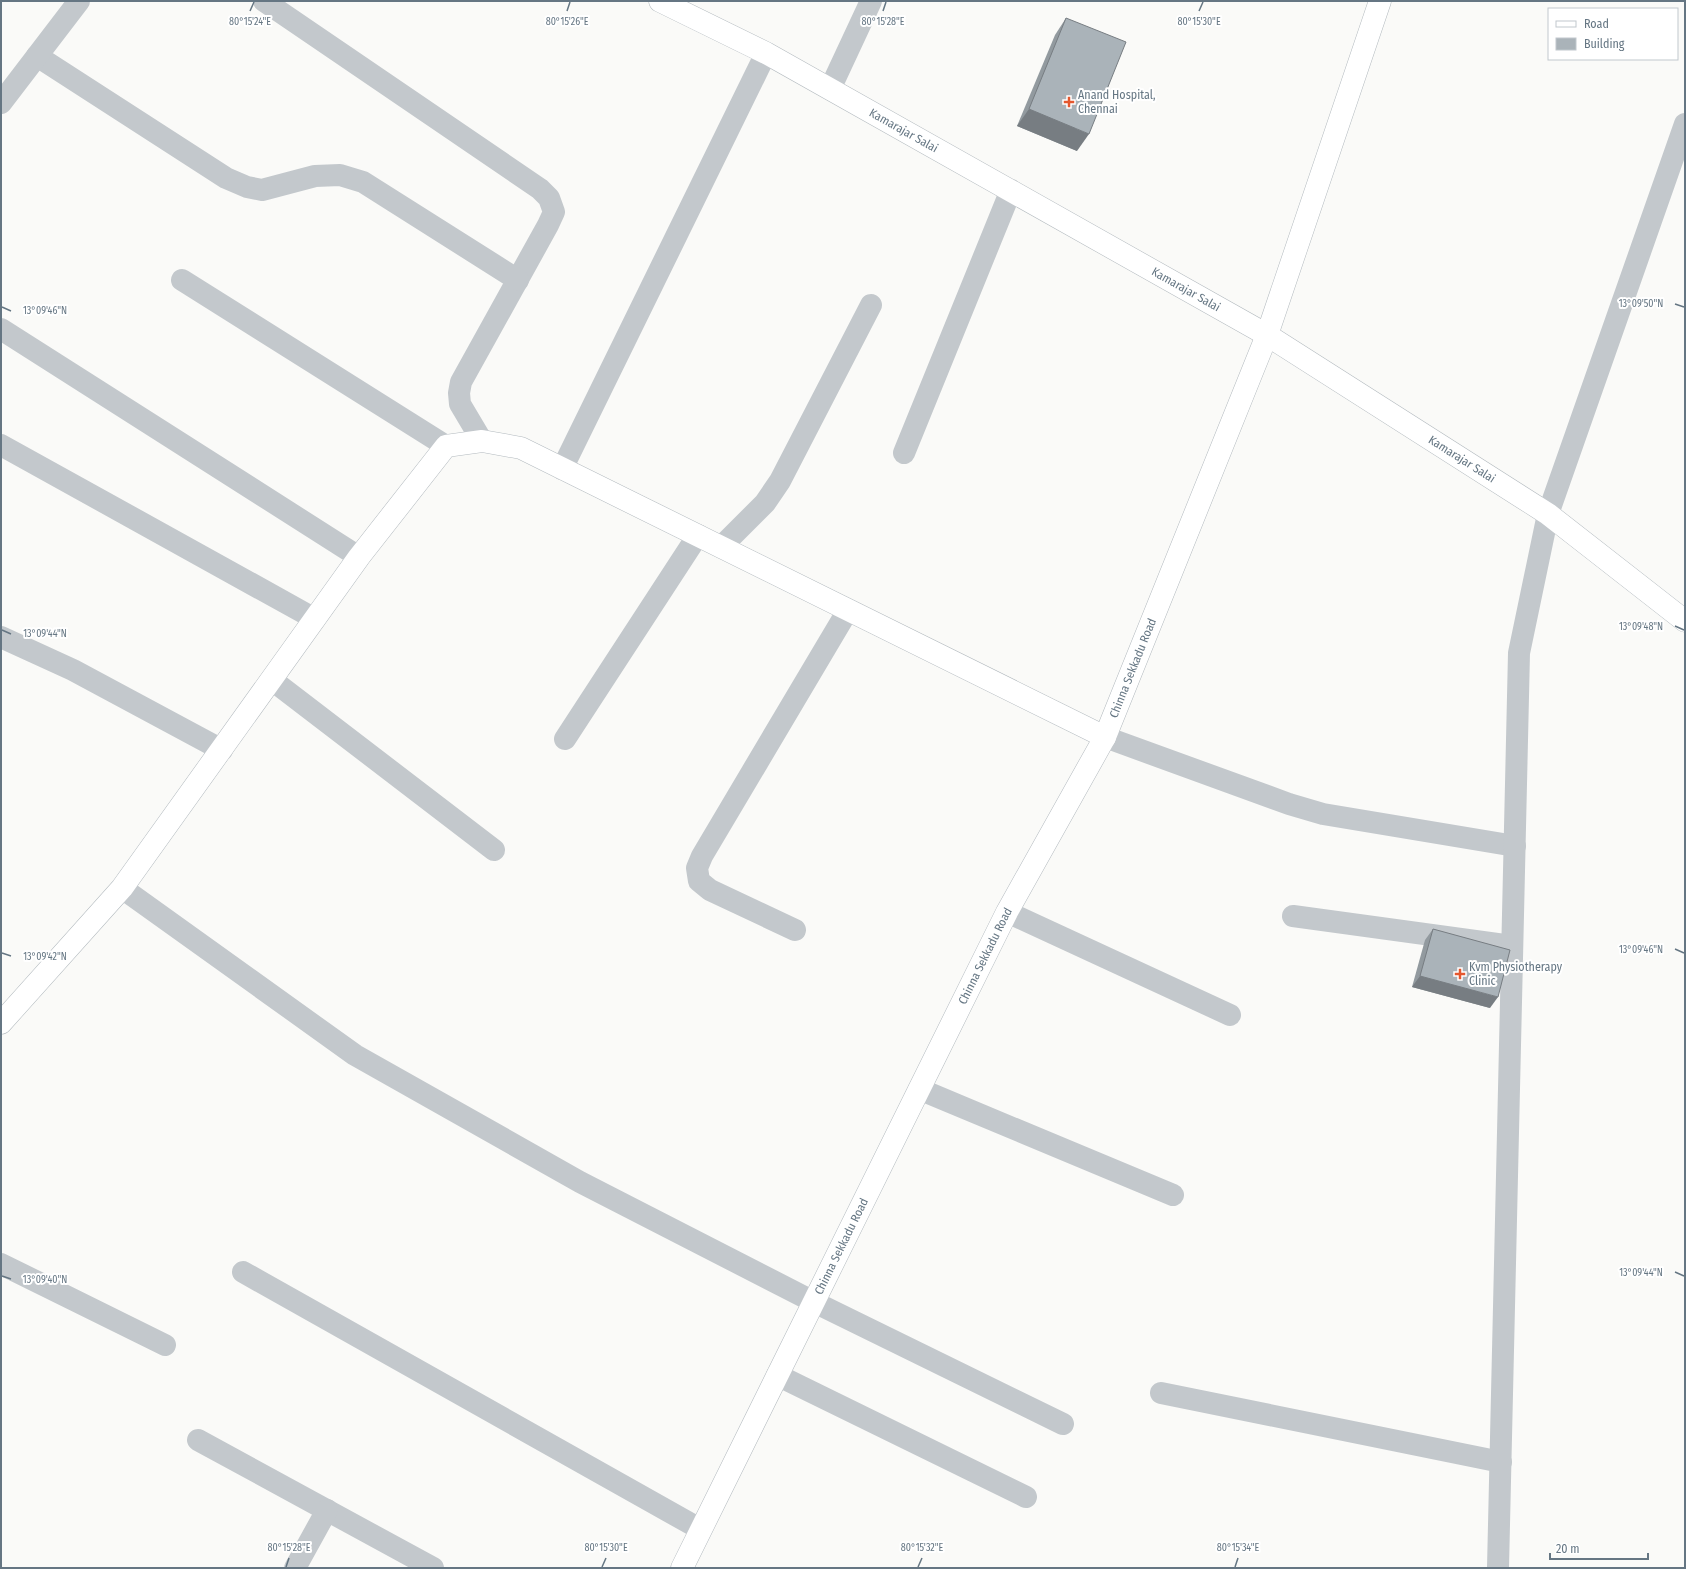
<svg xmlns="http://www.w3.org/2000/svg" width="1686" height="1569" viewBox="0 0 1686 1569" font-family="'Fira Sans Condensed',sans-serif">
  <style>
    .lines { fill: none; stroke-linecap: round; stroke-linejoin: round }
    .secondary-casing { stroke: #b3babf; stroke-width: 23 }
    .street { stroke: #c3c8cc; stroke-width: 22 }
    .secondary { stroke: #fff; stroke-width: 22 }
    .wall { fill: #929a9f }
    .shaded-wall { fill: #777d82 }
    .building { fill: #aab3b9; stroke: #777d82 }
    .ticks { fill: none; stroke: #657683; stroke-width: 1.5 }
    .poi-dot { fill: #e4572e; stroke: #fff; stroke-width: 1.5 }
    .labels { text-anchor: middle; stroke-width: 4; stroke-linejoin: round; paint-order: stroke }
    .poi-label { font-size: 12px; fill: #657683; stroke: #fff; text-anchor: start }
    .street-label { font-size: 12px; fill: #657683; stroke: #fff }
    .ticks-label { font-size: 10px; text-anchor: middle; fill: #657683; stroke: #fff; stroke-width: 4; stroke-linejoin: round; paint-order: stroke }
  </style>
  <rect width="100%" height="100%" fill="#fafaf8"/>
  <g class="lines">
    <!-- secondary casing -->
    <g class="secondary-casing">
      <g id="secondary">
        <path id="s1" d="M660,1L766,53L1267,335L1548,514L1685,621"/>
        <polyline points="1,1023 122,888 359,557 446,446 482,441 521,448 1105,737"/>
        <path id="s2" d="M682,1568L1007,912L1105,737L1267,335L1380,1"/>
      </g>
    </g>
    <!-- street -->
    <g class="street">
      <polyline points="264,1 540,189 549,198 554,212 548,225 461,382 459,393 460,404 482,441"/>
      <polyline points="37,56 226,178 247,187 262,190 315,176 340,175 363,182 518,280"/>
      <polyline points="830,89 871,1"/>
      <polyline points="1,103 79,1"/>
      <polyline points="182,280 446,446"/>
      <polyline points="1,329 359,557"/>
      <polyline points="1,445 315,619"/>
      <polyline points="904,453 1011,190"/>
      <polyline points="562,469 766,53"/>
      <polyline points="721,547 765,503 780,481 871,305"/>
      <polyline points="1,637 73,670 222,750"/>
      <polyline points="272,680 494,850"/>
      <polyline points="1105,737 1289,804 1323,814 1515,846"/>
      <polyline points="565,739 698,535"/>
      <polyline points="122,888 355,1055 580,1182 814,1302 1063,1424"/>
      <polyline points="1007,912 1230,1015"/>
      <polyline points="1293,916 1512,946"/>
      <polyline points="795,930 710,890 699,881 697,868 702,856 848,610"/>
      <polyline points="919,1089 1173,1195"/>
      <polyline points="1,1264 165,1345"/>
      <polyline points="243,1272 700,1529"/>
      <polyline points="777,1375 1026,1497"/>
      <polyline points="1161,1393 1501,1462"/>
      <polyline points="198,1440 433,1568"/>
      <polyline points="295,1568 327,1510"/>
      <polyline points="1498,1568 1519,653 1548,514 1685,124"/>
    </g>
    <!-- secondary -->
    <use href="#secondary" class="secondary"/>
  </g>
  <!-- wall -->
  <g class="wall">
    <polygon points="1066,18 1077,151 1017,126 1055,35"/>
    <polygon points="1433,929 1490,1008 1412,987 1425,940"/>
  </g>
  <!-- shaded-wall -->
  <g class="shaded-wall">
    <polygon points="1029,109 1089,134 1077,151 1017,126"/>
    <polygon points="1420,976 1498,997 1490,1008 1412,987"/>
  </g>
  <!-- building -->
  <g class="building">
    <polygon points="1066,18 1126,42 1089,134 1029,109"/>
    <polygon points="1433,929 1510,950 1498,997 1420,976"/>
  </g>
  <!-- ticks -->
  <path class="ticks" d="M250,11L254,2M567,11L570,2M883,11L886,2M1199,11L1203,2M1675,304L1684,307M2,307L11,311M1675,626L1684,630M2,630L11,634M1675,949L1684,953M2,953L11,956M1675,1272L1684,1276M2,1276L11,1279M286,1567L289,1558M602,1567L606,1558M918,1567L922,1558M1235,1567L1238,1558"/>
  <!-- markers -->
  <g class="poi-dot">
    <path d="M1067 96h4v4h4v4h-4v4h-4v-4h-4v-4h4z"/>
    <path d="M1458 968h4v4h4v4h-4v4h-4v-4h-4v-4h4z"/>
  </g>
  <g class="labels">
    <!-- poi labels -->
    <g class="poi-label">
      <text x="1078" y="99">Anand Hospital,<tspan x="1078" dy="14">Chennai</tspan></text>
      <text x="1469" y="971">Kvm Physiotherapy<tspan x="1469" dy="14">Clinic</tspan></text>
    </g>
    <!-- street labels -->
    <g class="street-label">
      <text dy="4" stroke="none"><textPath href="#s1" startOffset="276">Kamarajar Salai</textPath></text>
      <text dy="4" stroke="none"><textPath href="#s1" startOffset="600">Kamarajar Salai</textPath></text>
      <text dy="4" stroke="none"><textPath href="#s1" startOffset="924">Kamarajar Salai</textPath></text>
      <text dy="4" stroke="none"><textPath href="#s2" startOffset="1007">Chinna Sekkadu Road</textPath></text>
      <text dy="4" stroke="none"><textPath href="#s2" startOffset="683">Chinna Sekkadu Road</textPath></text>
      <text dy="4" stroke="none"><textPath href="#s2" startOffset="359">Chinna Sekkadu Road</textPath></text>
    </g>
  </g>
  <g class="ticks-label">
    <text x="250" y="25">80°15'24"E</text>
    <text x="567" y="25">80°15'26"E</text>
    <text x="883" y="25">80°15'28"E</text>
    <text x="1199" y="25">80°15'30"E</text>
    <text x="1641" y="307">13°09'50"N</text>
    <text x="45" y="314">13°09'46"N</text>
    <text x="1641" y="630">13°09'48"N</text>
    <text x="45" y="637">13°09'44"N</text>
    <text x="1641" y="953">13°09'46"N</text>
    <text x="45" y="960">13°09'42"N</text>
    <text x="1641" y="1276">13°09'44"N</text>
    <text x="45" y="1283">13°09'40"N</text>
    <text x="289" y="1551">80°15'28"E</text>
    <text x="606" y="1551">80°15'30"E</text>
    <text x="922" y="1551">80°15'32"E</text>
    <text x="1238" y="1551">80°15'34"E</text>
  </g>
  <!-- border -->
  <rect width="1686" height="1569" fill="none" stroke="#657683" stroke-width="4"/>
  <!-- legend -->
  <rect x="1548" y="8" width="130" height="52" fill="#ffffff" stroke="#c1c8cd"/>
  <rect x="1556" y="21" width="20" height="6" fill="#ffffff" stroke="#c1c8cd"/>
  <text x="1584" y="28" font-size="12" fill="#657683">Road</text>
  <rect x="1556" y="38" width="20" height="12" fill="#aab3b9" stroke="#c1c8cd"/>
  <text x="1584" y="48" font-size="12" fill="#657683">Building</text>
  <!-- scale -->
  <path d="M1550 1553v6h98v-6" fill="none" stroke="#657683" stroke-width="2"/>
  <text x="1556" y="1553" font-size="12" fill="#657683" stroke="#ffffff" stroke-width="3" paint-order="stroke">20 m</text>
</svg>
